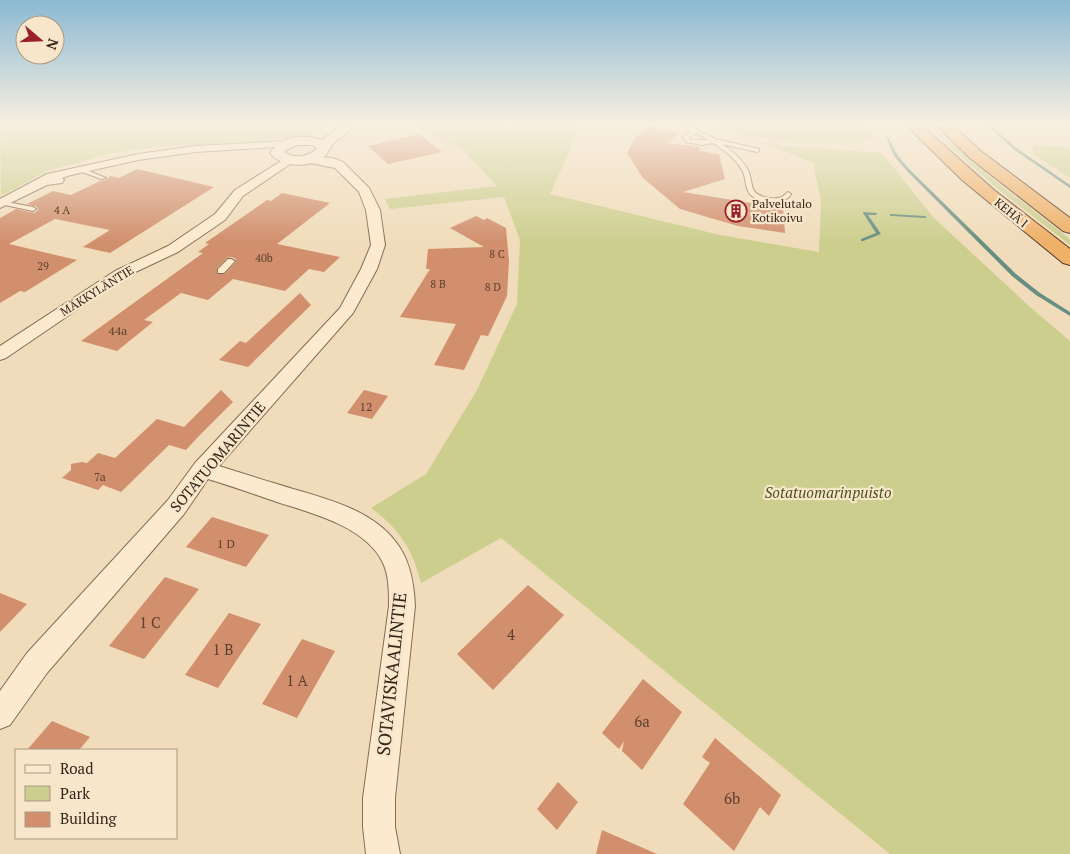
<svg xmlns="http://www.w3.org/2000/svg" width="1070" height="854" viewBox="0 0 1070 854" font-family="'PT Serif',serif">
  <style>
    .green { fill: #ccce8e }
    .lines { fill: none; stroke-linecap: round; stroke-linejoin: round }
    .stream { fill: #668e81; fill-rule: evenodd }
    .building { fill: #d18f6d; fill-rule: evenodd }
    .service-casing { stroke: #876b53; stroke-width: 2 }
    .minor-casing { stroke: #876b53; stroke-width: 2 }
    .tertiary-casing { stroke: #876b53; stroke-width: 2 }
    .trunk-casing { stroke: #543929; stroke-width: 2 }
    .service { fill: #fbeacd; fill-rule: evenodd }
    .minor { fill: #fbeacd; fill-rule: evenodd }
    .tertiary { fill: #fbeacd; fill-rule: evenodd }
    .trunk { fill: #efb068; fill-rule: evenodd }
    .labels { text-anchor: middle; stroke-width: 4.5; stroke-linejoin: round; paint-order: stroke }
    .far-number-label { font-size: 11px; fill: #5c402f }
    .far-poi-label { font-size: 12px; fill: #35251a; stroke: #f7e6ca; text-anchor: start }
    .far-street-label { font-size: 12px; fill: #35251a; stroke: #f7e6ca }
    .number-label { font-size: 12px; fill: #5c402f }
    .street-label { font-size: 15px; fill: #35251a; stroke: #f7e6ca }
    .park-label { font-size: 15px; font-style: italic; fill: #4a531f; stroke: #f7e6ca }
    .near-number-label { font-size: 15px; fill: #5c402f }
    .near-street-label { font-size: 18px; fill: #35251a; stroke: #f7e6ca }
  </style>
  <rect width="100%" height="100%" fill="#f0dcba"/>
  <!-- green -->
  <g class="green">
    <polygon points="0,123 339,123 311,135 269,141 155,147 109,154 47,171 1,196"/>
    <path d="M406,123H582L550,194L720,235L819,252L821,201L813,163L762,142L787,146L882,153L933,217L1030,307L1070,341V854H890L501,538L421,583C412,548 400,530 371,508L426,474L477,390L517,304L520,240L504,197L390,209L385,199L497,186L463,150Z"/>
    <path d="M707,123H867L872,137L867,141L856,142C810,143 750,143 707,123Z"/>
    <polygon points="924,123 929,123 1003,187 1070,239 1070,245 995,187"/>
    <polygon points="1032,145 1070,147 1070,178 1034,154"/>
  </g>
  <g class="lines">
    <!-- stream -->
    <g class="stream">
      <polygon points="985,123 989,123 1015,147 1070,185 1070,188 1013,149"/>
      <polygon points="886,137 888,137 898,156 909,169 1016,274 1040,293 1070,312 1070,316 1036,295 1012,276 907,171 894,156"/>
      <polygon points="863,212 877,213 877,214 875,215 868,215 881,234 863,241 861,241 861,239 876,233 863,213"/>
      <polygon points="890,214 925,216 927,217 925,218 892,216 890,216"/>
    </g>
  </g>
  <!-- building -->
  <g class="building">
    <polygon points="650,126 679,134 667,143 700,147 699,151 719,154 725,179 683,192 783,208 785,233 738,226 680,209 643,178 627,153 635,138"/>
    <polygon points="419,134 442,152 388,164 368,146"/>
    <polygon points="137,169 214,187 110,253 83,247 110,230 55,219 9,244 77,260 25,292 20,291 0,303 0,218 16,209 34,213 38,210 37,207 27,204 53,191 71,195 100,181 106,180 110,176 119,178"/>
    <path d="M282,193L330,203L277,244L340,257L324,272L309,269L285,291L233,279L208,300L181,293L144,320L153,322L117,351L81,341L203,253L198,252L209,244L205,243L267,200L271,201ZM232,257L236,259V262L225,274H217V268L227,258Z"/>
    <polygon points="476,216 484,220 487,218 506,228 509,261 507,296 488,336 481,335 464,370 434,365 456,324 400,317 430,269 426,269 428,249 484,247 450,228"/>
    <polygon points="300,293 311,305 248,367 219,360 240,341 246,343"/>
    <polygon points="221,390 233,402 197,438 186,450 169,445 121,492 103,485 98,490 62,478 71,470 71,464 82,462 87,463 98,453 115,458 157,419 184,427"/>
    <polygon points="364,390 388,396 372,419 347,413"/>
    <polygon points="212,517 269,535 246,567 186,547"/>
    <polygon points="165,577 199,589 144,659 109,646"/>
    <polygon points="528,585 564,615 493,690 457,654"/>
    <polygon points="0,593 27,604 0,632"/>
    <polygon points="229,613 261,624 218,688 185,675"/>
    <polygon points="302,639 335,651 297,718 262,704"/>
    <polygon points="643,679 682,712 642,770 622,751 624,741 619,749 602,733"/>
    <polygon points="52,721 90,737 79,750 27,750"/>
    <polygon points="715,738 781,795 769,816 760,807 734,851 683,804 710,763 702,757"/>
    <polygon points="558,782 578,802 557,830 537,809"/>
    <polygon points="602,830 657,854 596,854"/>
  </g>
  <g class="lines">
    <!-- service casing -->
    <g class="service-casing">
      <g id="service">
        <path d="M677,123H684L715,139L759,149V151L757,152L722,144C732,151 742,159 748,170C751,176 751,183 753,189C757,198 774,200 782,197C784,196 786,193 788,192L791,194C786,205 761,203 752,196C744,190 747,178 742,170C736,159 724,150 713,143L702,145L686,142L683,137L691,131ZM696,133L709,140H690L689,137Z"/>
        <polygon points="80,169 84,169 106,178 101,179 80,171"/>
        <polygon points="2,201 33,207 36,209 33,211 0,204 0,202"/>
        <polygon points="228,259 231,259 235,261 224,273 218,273 218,269"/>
      </g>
    </g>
    <!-- minor casing -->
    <g class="minor-casing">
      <g id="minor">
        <polygon points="288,141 294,144 292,146 196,152 138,160 71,175 62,178 64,180 62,183 47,185 0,208 0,199 47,174 138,154 196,146"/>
        <polygon points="289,156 293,158 295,160 293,162 243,196 225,220 178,252 125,277 6,358 0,360 0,346 115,271 168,246 215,214 235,190"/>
        <path d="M305,156L333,158L343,162L369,188L380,210L385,245L377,269L353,313L219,466C238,472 257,478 277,484C317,497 368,506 395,541C410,559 414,583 415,606L395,798V827L400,854H366L363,827V798L389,606C389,591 389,574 382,561C364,526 311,513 277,502C254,494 231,486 208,479L184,514L47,673L10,725L0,729V691L27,653L168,500L195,463L340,308L361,269L371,245L366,210L359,192L335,168L301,161L299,159L301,157Z"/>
      </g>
    </g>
    <!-- tertiary casing -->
    <g class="tertiary-casing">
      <path id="tertiary" d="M344,125L348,126L350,129L348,132C344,136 337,139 333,144C329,148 329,153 324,157C310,168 281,168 270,153C282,135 303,134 322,140L340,126ZM298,145H312L317,148C309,157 295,159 284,152L290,148Z"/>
    </g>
    <!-- trunk casing -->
    <g class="trunk-casing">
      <g id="trunk">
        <polygon points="904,123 919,123 994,190 1070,249 1070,265 1063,263 962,180"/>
        <polygon points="934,123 950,123 982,152 1070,218 1070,233 1063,231 970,158"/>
      </g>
    </g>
    <!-- service -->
    <use href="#service" class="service"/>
    <!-- minor -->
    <use href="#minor" class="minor"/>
    <!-- tertiary -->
    <use href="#tertiary" class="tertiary"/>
    <!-- trunk -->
    <use href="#trunk" class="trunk"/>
  </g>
  <!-- sky -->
  <linearGradient id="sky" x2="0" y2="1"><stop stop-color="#8bb9d3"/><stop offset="0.51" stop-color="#f8efe0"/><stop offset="1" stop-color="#f8efe0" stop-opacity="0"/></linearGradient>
  <rect width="1070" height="243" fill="url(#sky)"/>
  <!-- icons -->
  <defs>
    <g id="building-ring" transform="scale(1.125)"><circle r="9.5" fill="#f7e6ca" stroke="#9a202b" stroke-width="1.5"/><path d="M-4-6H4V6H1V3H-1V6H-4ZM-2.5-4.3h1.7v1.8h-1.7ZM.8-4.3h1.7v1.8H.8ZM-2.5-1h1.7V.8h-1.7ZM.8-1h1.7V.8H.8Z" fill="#9a202b"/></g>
  </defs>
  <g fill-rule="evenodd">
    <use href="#building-ring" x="736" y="211"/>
  </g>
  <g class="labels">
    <!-- far-number labels -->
    <g class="far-number-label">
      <text x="62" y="214">4 A</text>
      <text x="497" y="258">8 C</text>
      <text x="264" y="262">40b</text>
      <text x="43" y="270">29</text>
      <text x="438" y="288">8 B</text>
      <text x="493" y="291">8 D</text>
    </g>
    <!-- far-poi labels -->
    <g class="far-poi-label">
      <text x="752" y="208">Palvelutalo<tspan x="752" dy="14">Kotikoivu</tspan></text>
    </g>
    <!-- far-street labels -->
    <g class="far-street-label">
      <text transform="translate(1011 213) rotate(39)" y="4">KEHÄ I</text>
      <text transform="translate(97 291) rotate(-32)" y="4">MÄKKYLÄNTIE</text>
    </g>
    <!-- number labels -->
    <g class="number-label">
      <text x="118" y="335">44a</text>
      <text x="366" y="411">12</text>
      <text x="100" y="481">7a</text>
      <text x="226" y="548">1 D</text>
    </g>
    <!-- street labels -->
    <g class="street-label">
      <text transform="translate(218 457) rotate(-50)" y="5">SOTATUOMARINTIE</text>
    </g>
    <!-- park labels -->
    <g class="park-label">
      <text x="828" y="498">Sotatuomarinpuisto</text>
    </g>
    <!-- near-number labels -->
    <g class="near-number-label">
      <text x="150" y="628">1 C</text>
      <text x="511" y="640">4</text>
      <text x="223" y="655">1 B</text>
      <text x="297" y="686">1 A</text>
      <text x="642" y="727">6a</text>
      <text x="732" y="804">6b</text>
    </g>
    <!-- near-street labels -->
    <g class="near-street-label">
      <text transform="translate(392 674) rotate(-84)" y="6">SOTAVISKAALINTIE</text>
    </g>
  </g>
  <!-- legend -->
  <rect x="15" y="749" width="162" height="90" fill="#f7e6ca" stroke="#a99984"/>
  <rect x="25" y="765" width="25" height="8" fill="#fbeacd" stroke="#a99984"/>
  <text x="60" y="774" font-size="15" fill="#35251a">Road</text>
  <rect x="25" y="786" width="25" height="15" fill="#ccce8e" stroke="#a99984"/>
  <text x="60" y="799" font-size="15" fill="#35251a">Park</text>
  <rect x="25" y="812" width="25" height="15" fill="#d18f6d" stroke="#a99984"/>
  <text x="60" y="824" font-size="15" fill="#35251a">Building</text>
  <!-- north arrow -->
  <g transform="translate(40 40) rotate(109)"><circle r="24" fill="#f7e6ca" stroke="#a99984"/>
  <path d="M0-4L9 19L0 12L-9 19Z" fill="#9a202b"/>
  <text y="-8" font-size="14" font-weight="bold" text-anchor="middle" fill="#35251a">N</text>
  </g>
</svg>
